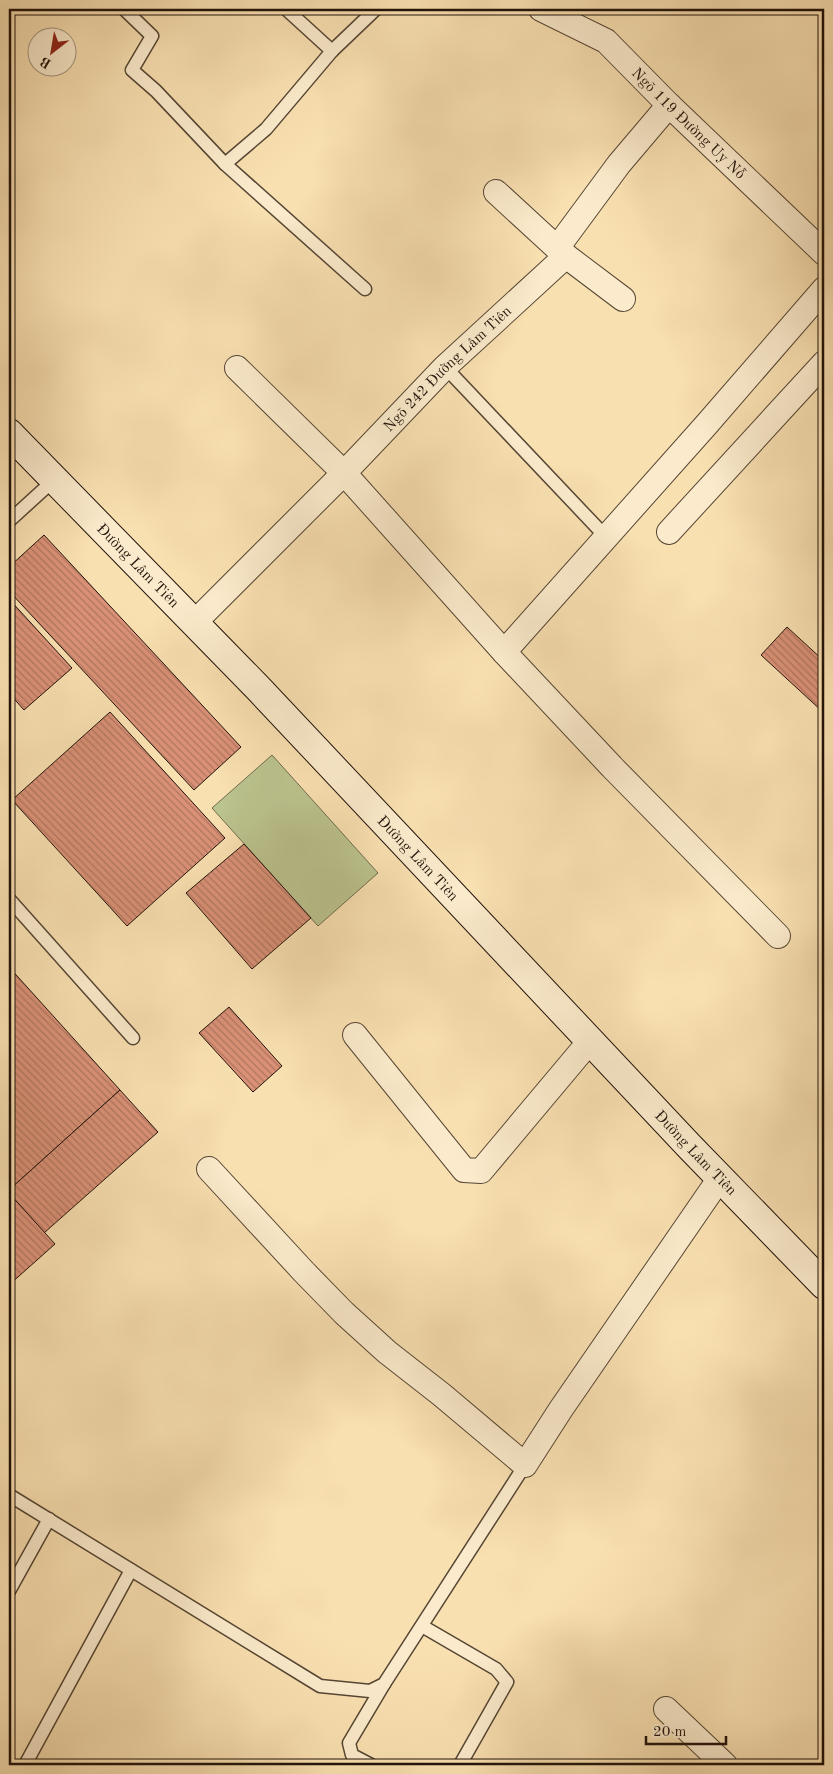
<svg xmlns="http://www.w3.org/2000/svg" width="833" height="1774" viewBox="0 0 833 1774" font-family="'Old Standard TT',serif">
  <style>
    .pitch { fill: #bbc38e; stroke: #6e6a4c }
    .building { fill: url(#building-back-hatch); stroke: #20120a }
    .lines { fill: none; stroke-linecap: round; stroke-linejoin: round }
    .lane-casing { stroke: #564634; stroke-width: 15 }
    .street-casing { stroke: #564634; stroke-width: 26 }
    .secondary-casing { stroke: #20120a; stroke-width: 30 }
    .lane { stroke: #fbebcc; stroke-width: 12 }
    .street { stroke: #fbebcc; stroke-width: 24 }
    .secondary { stroke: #fbebcc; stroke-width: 28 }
    .labels { text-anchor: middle; stroke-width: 4; stroke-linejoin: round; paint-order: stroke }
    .street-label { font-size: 15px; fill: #20120a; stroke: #fbebcc }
  </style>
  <defs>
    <pattern id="building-back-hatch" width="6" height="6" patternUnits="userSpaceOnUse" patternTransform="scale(1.25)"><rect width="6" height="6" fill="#da9177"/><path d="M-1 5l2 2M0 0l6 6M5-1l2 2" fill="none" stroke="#b07560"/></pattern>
  </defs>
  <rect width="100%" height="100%" fill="#f9e0b1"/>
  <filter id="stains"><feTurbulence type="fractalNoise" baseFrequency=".004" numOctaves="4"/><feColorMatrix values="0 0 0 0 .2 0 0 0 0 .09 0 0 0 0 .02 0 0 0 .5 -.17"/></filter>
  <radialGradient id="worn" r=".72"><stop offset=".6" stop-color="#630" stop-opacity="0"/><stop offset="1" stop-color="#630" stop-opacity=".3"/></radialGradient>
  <!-- pitch -->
  <polygon class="pitch" points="272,755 378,873 318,926 212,808"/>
  <!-- building -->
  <g class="building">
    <polygon points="44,535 241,747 194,790 9,591 9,567"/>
    <polygon points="9,599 72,668 24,710 9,693"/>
    <polygon points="787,627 824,661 824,713 761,655"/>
    <polygon points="110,712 225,838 127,926 12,800"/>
    <polygon points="244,844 311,918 252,969 186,893"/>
    <polygon points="9,967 120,1090 9,1190"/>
    <polygon points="229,1007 282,1066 253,1092 199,1033"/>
    <polygon points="120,1090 158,1132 44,1233 9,1193 9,1190"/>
    <polygon points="9,1193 55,1244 9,1285"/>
  </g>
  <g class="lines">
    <!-- lane casing -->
    <g class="lane-casing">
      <g id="lane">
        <polyline points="124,9 152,36 132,70 156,91 225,164"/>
        <polyline points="286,9 332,51 376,9"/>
        <polyline points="332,51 266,129 225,164 365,289"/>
        <polyline points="445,367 606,537"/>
        <polyline points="9,521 54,480"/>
        <polyline points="9,899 133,1038"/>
        <polyline points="9,1495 320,1686 370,1691 384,1684 525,1465"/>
        <polyline points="9,1591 49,1519"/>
        <polyline points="422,1626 496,1669 507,1682 460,1765"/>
        <polyline points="25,1765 131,1570"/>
        <polyline points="371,1765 352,1755 349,1743 384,1684"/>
      </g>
    </g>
    <!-- street casing -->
    <g class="street-casing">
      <g id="street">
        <path id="s1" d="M541,9L606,41L669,105L824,253"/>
        <polyline points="496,192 557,248"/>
        <polyline points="566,256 623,299"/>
        <polyline points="237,368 344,473 504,652 707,424 824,289"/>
        <polyline points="669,532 824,363"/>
        <path id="s2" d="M194,623L344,473L445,367L566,256L557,248L619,164L669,105"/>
        <polyline points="504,652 612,767 778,936"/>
        <polyline points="355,1035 464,1170 481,1171 590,1041"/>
        <polyline points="209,1169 304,1272 344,1313 387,1352 442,1395 525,1465 561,1409 720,1178"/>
        <polyline points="666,1709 725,1765"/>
      </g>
    </g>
    <!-- secondary casing -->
    <g class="secondary-casing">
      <g id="secondary">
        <path id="s3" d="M9,433L258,688L690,1147L824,1285"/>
      </g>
    </g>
    <!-- lane -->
    <use href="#lane" class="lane"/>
    <!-- street -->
    <use href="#street" class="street"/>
    <!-- secondary -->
    <use href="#secondary" class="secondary"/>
  </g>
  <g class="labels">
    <!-- street labels -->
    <g class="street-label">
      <text dy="5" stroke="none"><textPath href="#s1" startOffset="189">Ngõ 119 Đường Uy Nỗ</textPath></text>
      <text dy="5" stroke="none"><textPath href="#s2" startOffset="359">Ngõ 242 Đường Lâm Tiên</textPath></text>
      <text dy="5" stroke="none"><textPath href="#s3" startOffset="185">Đường Lâm Tiên</textPath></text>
      <text dy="5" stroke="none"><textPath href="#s3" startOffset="590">Đường Lâm Tiên</textPath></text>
      <text dy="5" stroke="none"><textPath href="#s3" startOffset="995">Đường Lâm Tiên</textPath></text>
    </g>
  </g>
  <!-- margin -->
  <rect width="833" height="1774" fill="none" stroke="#f9e0b1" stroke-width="30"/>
  <rect x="10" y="10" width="813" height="1754" fill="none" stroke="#20120a" stroke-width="2.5"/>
  <rect x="15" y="15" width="803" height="1744" fill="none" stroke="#20120a"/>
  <!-- north arrow -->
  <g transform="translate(52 52) rotate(211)"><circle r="24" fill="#fbebcc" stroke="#a3947e"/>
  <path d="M0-4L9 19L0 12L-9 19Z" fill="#8f2418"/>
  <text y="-8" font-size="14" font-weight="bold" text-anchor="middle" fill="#20120a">B</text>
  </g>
  <!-- scale -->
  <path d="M646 1736v8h80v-8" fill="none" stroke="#20120a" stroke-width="2.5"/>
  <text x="653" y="1736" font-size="15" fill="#20120a" stroke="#fbebcc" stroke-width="4" paint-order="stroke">20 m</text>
  <rect width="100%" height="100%" filter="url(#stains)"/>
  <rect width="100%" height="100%" fill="url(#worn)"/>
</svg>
